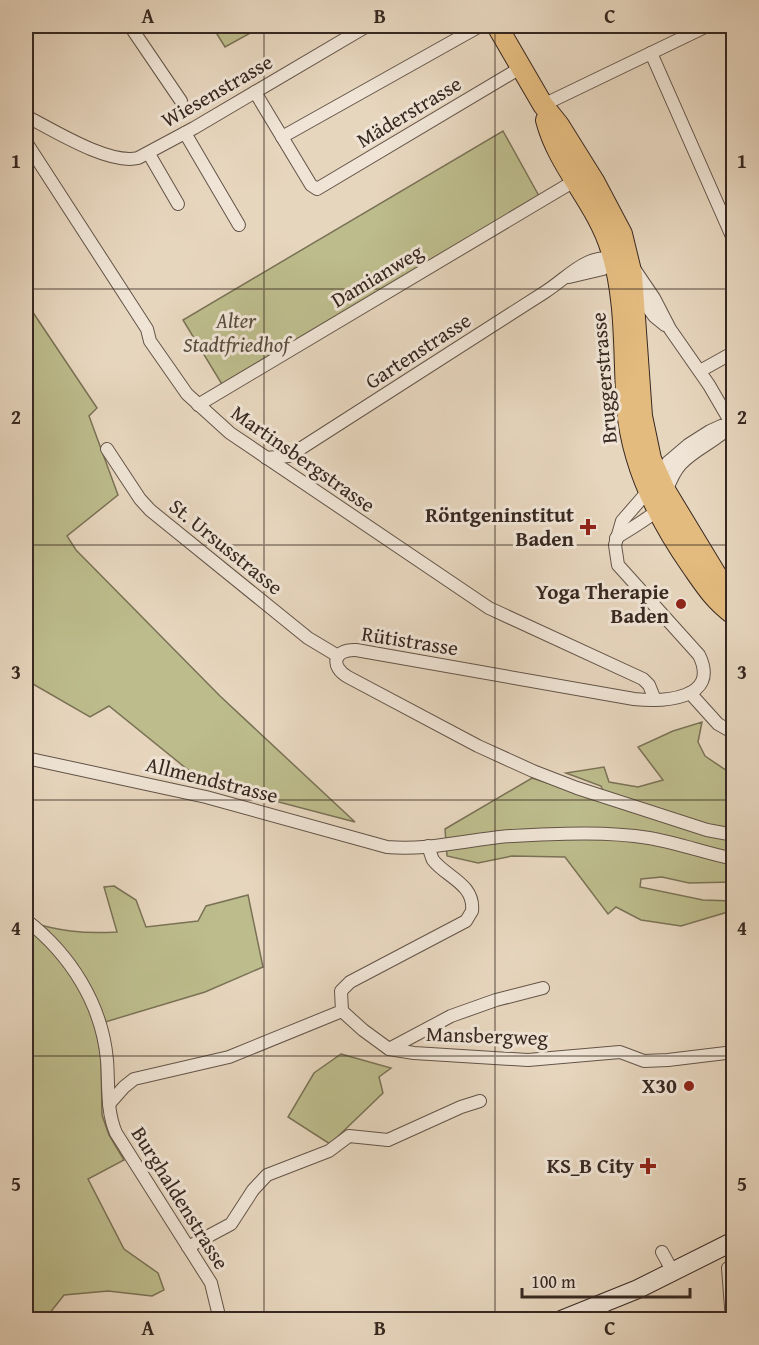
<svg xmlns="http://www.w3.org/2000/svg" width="759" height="1345" viewBox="0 0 759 1345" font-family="'Gentium Book Plus',serif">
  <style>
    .green { fill: #bdbc8c; stroke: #7a7256; stroke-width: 1.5 }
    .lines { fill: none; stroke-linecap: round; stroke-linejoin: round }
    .minor-casing { stroke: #635448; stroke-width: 14 }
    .secondary-casing { stroke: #372821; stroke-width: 20 }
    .primary-casing { stroke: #372821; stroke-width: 22 }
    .minor { stroke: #efe4d5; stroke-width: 12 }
    .secondary { stroke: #efe4d5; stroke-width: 18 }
    .primary { stroke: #e4bb7f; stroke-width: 20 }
    .grid { fill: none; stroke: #372821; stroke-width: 1.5; stroke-opacity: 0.55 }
    .poi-dot { fill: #8f2418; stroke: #efe4d5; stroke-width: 2 }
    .labels { text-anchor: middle; stroke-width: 6; stroke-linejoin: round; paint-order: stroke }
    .street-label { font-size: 21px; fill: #372821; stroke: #efe4d5 }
    .park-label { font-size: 21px; font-style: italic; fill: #584d3c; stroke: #efe4d5 }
    .poi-label { font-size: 21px; font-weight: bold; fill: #372821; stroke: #efe4d5; text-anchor: end }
    .neatline { fill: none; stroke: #372821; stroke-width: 2 }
    .grid-label { font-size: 20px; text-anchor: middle; font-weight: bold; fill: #372821 }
  </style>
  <rect width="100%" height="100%" fill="#e7d6be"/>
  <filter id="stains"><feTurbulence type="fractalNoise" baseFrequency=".00333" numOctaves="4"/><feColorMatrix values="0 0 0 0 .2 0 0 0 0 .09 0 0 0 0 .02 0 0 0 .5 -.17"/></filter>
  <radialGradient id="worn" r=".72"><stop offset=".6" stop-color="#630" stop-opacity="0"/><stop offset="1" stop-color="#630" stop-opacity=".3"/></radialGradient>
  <!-- green -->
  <g class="green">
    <polygon points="212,26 263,26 225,47"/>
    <polygon points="503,131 539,196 223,386 183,320"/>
    <polygon points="26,302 97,408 89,416 118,495 67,536 76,550 220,696 355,822 203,782 109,706 90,717 26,680"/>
    <polygon points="702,722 698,742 705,756 733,775 733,882 689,883 662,877 641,879 640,887 703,900 733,901 733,909 731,911 681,926 641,920 616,907 608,914 565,857 512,856 478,863 447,856 445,829 532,778 608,802 601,786 566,773 604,767 609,782 638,787 663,780 638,747 673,731"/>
    <path d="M114,886L136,900L146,927L198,921L206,906L248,895L263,967L205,992L95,1025L101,1056L102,1115L109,1135L124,1160L88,1179L124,1249L158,1273L164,1290L152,1296L108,1291L64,1295L49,1314L48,1319H26V921C59,931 82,934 117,932L104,887Z"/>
    <polygon points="341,1054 391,1068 379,1077 383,1093 330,1144 288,1117 314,1073"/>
  </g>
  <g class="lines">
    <!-- minor casing -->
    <g class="minor-casing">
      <g id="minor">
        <polyline points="130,26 181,101"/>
        <polyline points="651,53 734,241"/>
        <polyline points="255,92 311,185 317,189 522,67"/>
        <polyline points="543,105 707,26"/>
        <path d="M26,116C53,130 109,165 138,158L194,128L367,26"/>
        <polyline points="185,133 239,225"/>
        <polyline points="282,137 480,26"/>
        <polyline points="26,142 147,329 150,341 187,394 230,433 489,608 643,679 649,685 655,700"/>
        <polyline points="149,154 178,204"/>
        <polyline points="633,267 654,298 670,329 709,385 734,428"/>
        <polyline points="569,277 603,269 616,255"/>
        <polyline points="634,288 654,316 665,325"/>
        <polyline points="700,371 734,352"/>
        <polyline points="198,405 576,180"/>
        <path d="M732,425L721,426L710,431L688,445L668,462L649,490L622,521L615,545L618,565L699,655C721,700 662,702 634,699L356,650C333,649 330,667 348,677L478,746L533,771L577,788L707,830L734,835"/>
        <polyline points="107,449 140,499 150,510 308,638 338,656"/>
        <path d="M266,458L289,456L545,292C570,276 586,253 618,259"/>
        <path d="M616,538C625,532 653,516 658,509C667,496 668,478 681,464C696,448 717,441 732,425"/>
        <polyline points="690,693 718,724 734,733"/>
        <path d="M26,758L206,797L387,847C429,851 470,839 511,836C556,834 604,831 649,838C678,843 705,853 734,859"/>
        <path d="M26,920C70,954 102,1004 107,1060C109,1084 106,1110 116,1133L211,1283L220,1320"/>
        <polyline points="342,1011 363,1030 389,1049 414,1053 528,1060 620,1052 644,1061 668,1060 734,1052"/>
        <polyline points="389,1049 451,1016 496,1000 543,988"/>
        <path d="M109,1104L124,1087L134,1079L229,1057L342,1011L341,991L350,982L466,921L472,911C475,884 446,877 433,860C431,856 430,851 428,846"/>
        <polyline points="188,1247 231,1224 253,1190 267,1175 329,1151 349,1136 388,1140 461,1107 480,1101"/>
        <polyline points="662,1252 673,1272"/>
        <polyline points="728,1268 732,1320"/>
        <polyline points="602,1304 603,1320"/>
      </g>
    </g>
    <!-- secondary casing -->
    <g class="secondary-casing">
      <polyline id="secondary" points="561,1320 638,1289 734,1241"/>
    </g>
    <!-- primary casing -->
    <g class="primary-casing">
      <g id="primary">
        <polyline points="497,26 543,105 559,125 594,181 622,234 632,275 642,416 651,459 665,490 728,594 734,611"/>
        <path d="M546,120C558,167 597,203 611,250C627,301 623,356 627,409C632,467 659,520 692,567C706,587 714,600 734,615"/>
      </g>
    </g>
    <!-- minor -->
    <use href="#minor" class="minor"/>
    <!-- secondary -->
    <use href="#secondary" class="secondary"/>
    <!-- primary -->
    <use href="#primary" class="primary"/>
  </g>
  <!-- grid -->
  <path class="grid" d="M264,26V1320M495,26V1320M26,289H734M26,545H734M26,800H734M26,1056H734"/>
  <!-- markers -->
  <g class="poi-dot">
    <path d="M585 518h6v6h6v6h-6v6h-6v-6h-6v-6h6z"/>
    <circle cx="681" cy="604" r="6"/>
    <circle cx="689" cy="1086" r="6"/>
    <path d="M645 1157h6v6h6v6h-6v6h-6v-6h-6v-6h6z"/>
  </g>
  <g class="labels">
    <!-- street labels -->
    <g class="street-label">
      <text transform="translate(217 91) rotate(-30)" y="7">Wiesenstrasse</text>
      <text transform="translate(409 112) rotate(-31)" y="7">Mäderstrasse</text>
      <text transform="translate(377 276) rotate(-31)" y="7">Damianweg</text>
      <text transform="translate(418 351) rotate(-33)" y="7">Gartenstrasse</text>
      <text transform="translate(604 378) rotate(-95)" y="7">Bruggerstrasse</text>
      <text transform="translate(303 459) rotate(35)" y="7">Martinsbergstrasse</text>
      <text transform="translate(226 547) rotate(39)" y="7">St. Ursusstrasse</text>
      <text transform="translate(410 641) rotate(9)" y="7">Rütistrasse</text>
      <text transform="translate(212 780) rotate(14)" y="7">Allmendstrasse</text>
      <text transform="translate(487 1036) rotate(2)" y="7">Mansbergweg</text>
      <text transform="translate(180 1198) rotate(58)" y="7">Burghaldenstrasse</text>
    </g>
    <!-- park labels -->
    <g class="park-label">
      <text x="236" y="328">Alter<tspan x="236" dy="24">Stadtfriedhof</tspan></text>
    </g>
    <!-- poi labels -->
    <g class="poi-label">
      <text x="574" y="522">Röntgeninstitut<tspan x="574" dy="24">Baden</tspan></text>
      <text x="669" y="599">Yoga Therapie<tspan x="669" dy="24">Baden</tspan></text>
      <text x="677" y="1093">X30</text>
      <text x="634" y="1173">KS_B City</text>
    </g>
  </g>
  <!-- margin -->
  <rect width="759" height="1345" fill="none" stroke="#e7d6be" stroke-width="66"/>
  <!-- scale -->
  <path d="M522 1288v9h168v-9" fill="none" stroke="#372821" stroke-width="3"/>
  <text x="531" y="1288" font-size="18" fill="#372821" stroke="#efe4d5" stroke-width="4.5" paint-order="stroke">100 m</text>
  <rect x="33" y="33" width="693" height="1279" class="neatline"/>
  <g class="grid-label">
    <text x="148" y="23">A</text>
    <text x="380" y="23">B</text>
    <text x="610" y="23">C</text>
    <text x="16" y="168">1</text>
    <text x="742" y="168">1</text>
    <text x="16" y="424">2</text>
    <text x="742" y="424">2</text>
    <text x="16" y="679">3</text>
    <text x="742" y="679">3</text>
    <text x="16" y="935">4</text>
    <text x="742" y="935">4</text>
    <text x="16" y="1191">5</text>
    <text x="742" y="1191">5</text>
    <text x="148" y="1335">A</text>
    <text x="380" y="1335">B</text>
    <text x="610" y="1335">C</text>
  </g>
  <rect width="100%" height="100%" filter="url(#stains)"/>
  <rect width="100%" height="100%" fill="url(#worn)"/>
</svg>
